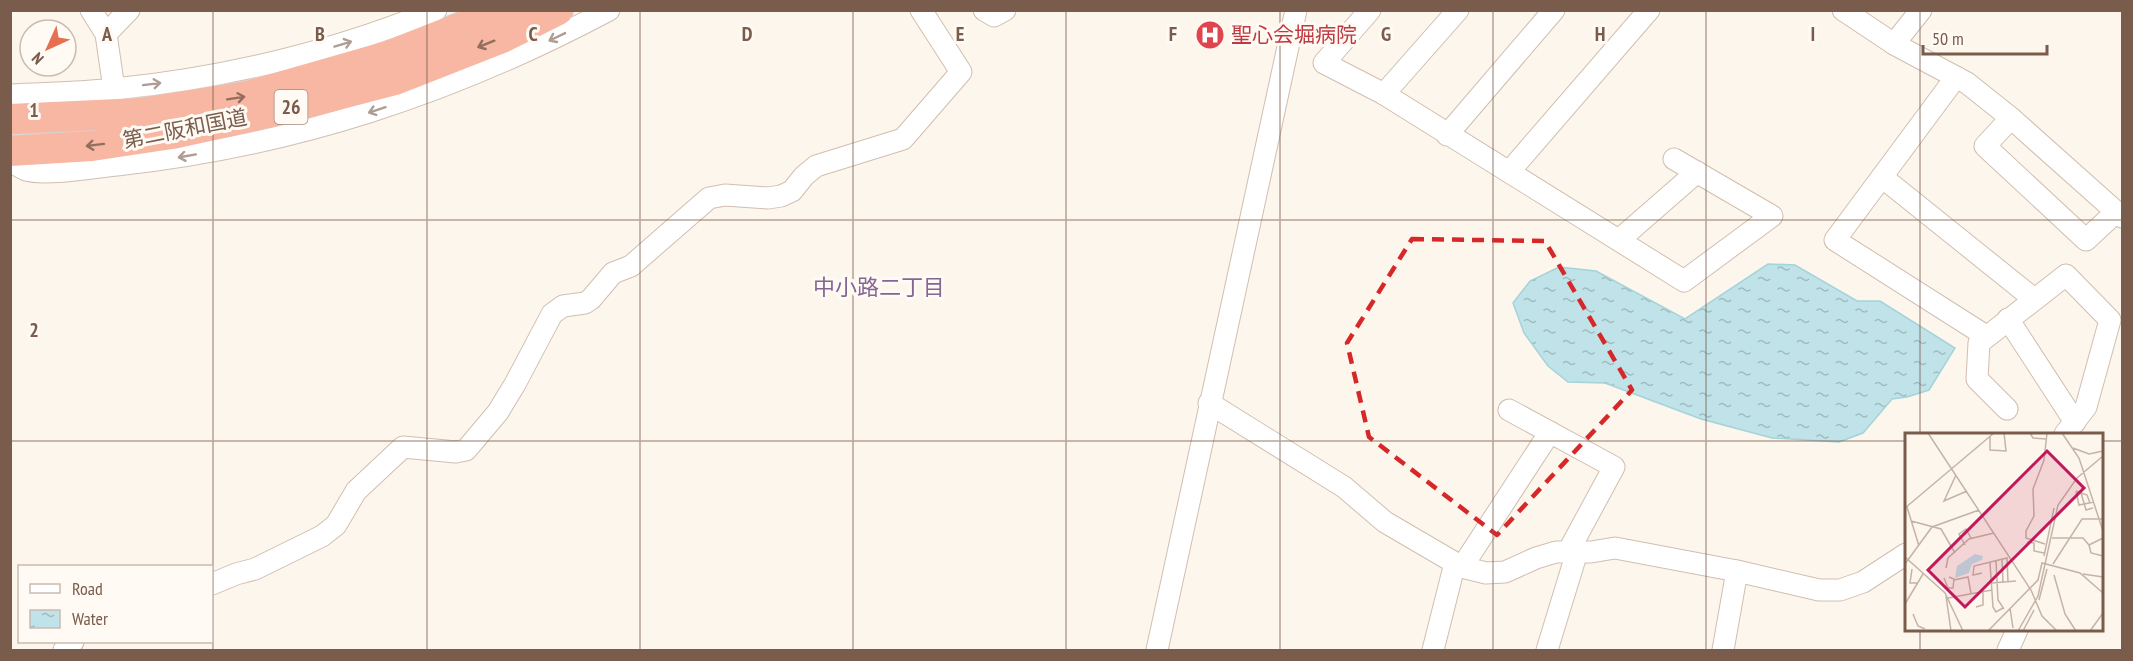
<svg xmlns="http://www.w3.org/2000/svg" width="2133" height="661" viewBox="0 0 2133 661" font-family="'PT Sans Narrow','Noto Sans JP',sans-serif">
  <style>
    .water { fill: url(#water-ripples); stroke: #a5d3da; stroke-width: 1.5 }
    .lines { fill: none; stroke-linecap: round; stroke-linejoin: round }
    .minor-casing { stroke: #d1beb0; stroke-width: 23 }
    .highway-casing { stroke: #dad1cd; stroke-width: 32 }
    .minor { stroke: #fff; stroke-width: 21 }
    .highway { stroke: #f7b7a3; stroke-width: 30 }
    .oneway { stroke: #af9d94 }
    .oneway2 { stroke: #936e5e }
    .marked { fill: none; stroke: #d62828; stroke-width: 4.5; stroke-dasharray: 12 8; stroke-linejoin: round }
    .grid { fill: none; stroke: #7a5c4d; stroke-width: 1.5; stroke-opacity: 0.55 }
    .labels { text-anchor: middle; stroke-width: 6; stroke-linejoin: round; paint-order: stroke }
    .shield { fill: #fffaf3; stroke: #a28b7f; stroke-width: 1.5 }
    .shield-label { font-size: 20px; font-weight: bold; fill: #7a5c4d }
    .health-label { font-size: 21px; fill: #be3a42; stroke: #fffaf3; text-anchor: start }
    .street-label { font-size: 21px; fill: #7a5c4d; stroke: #fffaf3 }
    .neighbourhood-label { font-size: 22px; fill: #846695; stroke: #fffaf3 }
    .inset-road { fill: none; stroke: #c5b3a7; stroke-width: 1.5 }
    .view { fill: #c2185b; fill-opacity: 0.15; stroke: #c2185b; stroke-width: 3 }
    .inset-edge { fill: none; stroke: #7a5c4d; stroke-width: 3 }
    .grid-label { font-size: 20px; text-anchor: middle; font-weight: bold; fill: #7a5c4d; stroke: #fffaf3; stroke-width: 6; stroke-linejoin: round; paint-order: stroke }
  </style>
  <defs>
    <pattern id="water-ripples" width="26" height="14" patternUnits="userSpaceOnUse" patternTransform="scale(1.5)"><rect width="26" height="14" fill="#bfe3e8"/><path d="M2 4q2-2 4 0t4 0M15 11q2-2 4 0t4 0" fill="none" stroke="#a0bbbe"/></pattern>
  </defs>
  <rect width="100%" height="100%" fill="#fdf6ec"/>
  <!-- water -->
  <polygon class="water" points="1768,264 1795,265 1857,301 1880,301 1955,348 1929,390 1907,397 1892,399 1863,433 1839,442 1772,438 1701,419 1605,383 1568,382 1548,366 1524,333 1513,303 1530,281 1559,267 1596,271 1685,319"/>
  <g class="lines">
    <!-- minor casing -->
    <g class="minor-casing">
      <g id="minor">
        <polyline points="91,10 106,34 114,89"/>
        <polyline points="984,10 994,16 1005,10"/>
        <polyline points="1370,10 1324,63 1384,94 1684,281 1772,216 1674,159"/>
        <polyline points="1843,10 1894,44 1967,83 2011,118 2122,217"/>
        <polyline points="106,34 129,10"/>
        <polyline points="1894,44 1921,10"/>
        <polyline points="1956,77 1835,240 1986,336"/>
        <polyline points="1384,94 1458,10"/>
        <path d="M10,95C45,93 80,93 115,89C225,78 333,52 436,10"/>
        <polyline points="2011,118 1985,146 2086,240 2116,212"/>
        <polyline points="1447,135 1554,10"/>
        <path d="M10,161C15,164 21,168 26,170C46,176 95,167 117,165C293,146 453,93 609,10"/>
        <polyline points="1509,172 1649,10"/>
        <polyline points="1882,177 2034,299"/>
        <polyline points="1619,240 1697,172"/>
        <polyline points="2008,319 2075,422"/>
        <polyline points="1209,403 1344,487 1385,522 1462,567 1486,573 1505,572 1536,558 1556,552 1591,552 1615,548 1737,571 1819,590 1840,590 1863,582 1906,554"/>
        <polyline points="2007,409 1977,379 1979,343 2066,275 2110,320 2086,407 2065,434"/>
        <polyline points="1509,410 1614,467 1568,552"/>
        <polyline points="1462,567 1550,432"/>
        <polyline points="212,584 236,574 255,569 322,536 336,525 356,491 403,447 456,452 466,450 498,412 515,384 552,314 563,306 585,303 591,299 613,273 631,266 709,198 725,195 768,198 781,196 792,191 804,176 816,166 903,139 961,72 921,10"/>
        <polyline points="64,650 73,642"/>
        <polyline points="1157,650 1296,10"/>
        <polyline points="1433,650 1455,563"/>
        <polyline points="1547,650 1577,552"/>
        <polyline points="1723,650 1737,571"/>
        <polyline points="2008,650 2017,630"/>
      </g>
    </g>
    <!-- highway casing -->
    <g class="highway-casing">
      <g id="highway">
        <polyline points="10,119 140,113 248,96 388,56 505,10"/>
        <polyline points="10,151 92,146 172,134 272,112 395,80 502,38 558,10"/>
      </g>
    </g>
    <!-- minor -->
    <use href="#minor" class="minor"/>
    <!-- highway -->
    <use href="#highway" class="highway"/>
  </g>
  <!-- one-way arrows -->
  <defs><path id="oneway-shaft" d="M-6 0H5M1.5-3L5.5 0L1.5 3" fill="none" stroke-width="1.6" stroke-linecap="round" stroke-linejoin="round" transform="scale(1.5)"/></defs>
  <g class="oneway">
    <use href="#oneway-shaft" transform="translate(557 37) rotate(154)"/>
    <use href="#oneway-shaft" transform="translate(343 44) rotate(-17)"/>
    <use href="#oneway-shaft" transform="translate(152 84) rotate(-7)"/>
    <use href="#oneway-shaft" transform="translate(377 110) rotate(162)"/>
    <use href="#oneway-shaft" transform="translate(187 156) rotate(170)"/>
  </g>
  <g class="oneway2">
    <use href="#oneway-shaft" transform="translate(486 44) rotate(158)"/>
    <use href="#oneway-shaft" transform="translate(236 98) rotate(-9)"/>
    <use href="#oneway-shaft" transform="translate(95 145) rotate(173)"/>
  </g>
  <!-- marked area -->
  <path class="marked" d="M1412,239L1545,241L1632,390L1497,535L1369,437L1347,343Z"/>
  <!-- grid -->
  <path class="grid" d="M213,10V650M427,10V650M640,10V650M853,10V650M1066,10V650M1280,10V650M1493,10V650M1706,10V650M1920,10V434M10,220H2122M10,441H1906M2102,441H2122M1920,630V650"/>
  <!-- icons -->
  <defs>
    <g id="hospital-disc" transform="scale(1.5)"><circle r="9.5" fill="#e0444e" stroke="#fffaf3"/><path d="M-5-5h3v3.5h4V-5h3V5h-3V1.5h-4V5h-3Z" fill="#fff"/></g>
  </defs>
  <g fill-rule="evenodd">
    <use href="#hospital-disc" x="1210" y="35"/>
  </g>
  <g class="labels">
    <!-- shield labels -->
    <rect class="shield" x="274.5" y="90" width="33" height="34" rx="4.5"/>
    <g class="shield-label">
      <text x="291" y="114">26</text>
    </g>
    <!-- health labels -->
    <g class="health-label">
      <text x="1231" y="42">聖心会堀病院</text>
    </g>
    <!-- street labels -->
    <g class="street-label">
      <text transform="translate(185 129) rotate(-11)" y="7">第二阪和国道</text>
    </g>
    <!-- neighbourhood labels -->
    <g class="neighbourhood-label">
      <text x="879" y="295">中小路二丁目</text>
    </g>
  </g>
  <!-- overview -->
  <g transform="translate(1905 433)">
    <rect width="198" height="198" fill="#fdf6ec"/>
    <path d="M70,121L78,123L77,127L67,131L64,140L50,145L52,133Z" fill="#bfe3e8"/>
    <path class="inset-road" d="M23,0L126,157L137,183L152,198M125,0L128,5L141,6M157,0L174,25L198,98M85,4V17L101,18L99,0M168,15L184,21L198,18M51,42L39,68L62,58M171,58L182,62L185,70M171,59L174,72L189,69M176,60L181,77L188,75M2,74L14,113M0,75L89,0M6,88L36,96L50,120M147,105H178L184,112L198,105M140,111L121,105V98L129,83L128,56L139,27L142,0M60,112L54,101L61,96L66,105M184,112L186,120L198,123M121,114L123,109L129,110V118L139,120M139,123L149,75M0,124L40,160L58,198M97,127L98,149M91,128L93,167L99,176M85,130L88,174L91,179L98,175M0,131L27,94L74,77M148,131L177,86H198M41,135L43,125L64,106L89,100M7,136L5,150H12M77,140L68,142L69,133L102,125L103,149M178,141L198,144M149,142L160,181L171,198M39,145L43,155H48L49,146L44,144M49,147L63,144L66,160M87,150L111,148M41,163L46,198M43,165L87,157M134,167L142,136M0,171L18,141M71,174L78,172V157M105,175L108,195M8,181L13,193L20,196M83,198L133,147L137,130L175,140L198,160M113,198L133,163L153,72L172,45L198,23M118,198L129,177M185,198L198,180"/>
    <path class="view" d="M142,18L179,55L60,174L23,137Z"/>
    <rect width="198" height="198" class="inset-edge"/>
  </g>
  <g class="grid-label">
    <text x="107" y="41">A</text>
    <text x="320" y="41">B</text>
    <text x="533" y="41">C</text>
    <text x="747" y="41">D</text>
    <text x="960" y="41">E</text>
    <text x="1173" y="41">F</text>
    <text x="1386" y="41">G</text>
    <text x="1600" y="41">H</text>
    <text x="1813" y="41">I</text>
    <text x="34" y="117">1</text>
    <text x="34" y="337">2</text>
  </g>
  <!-- border -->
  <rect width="2133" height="661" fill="none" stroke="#7a5c4d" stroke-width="24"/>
  <!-- legend -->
  <rect x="18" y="565" width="195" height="78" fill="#fffaf3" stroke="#cabbb1" stroke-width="1.5"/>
  <rect x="30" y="584" width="30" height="9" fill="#ffffff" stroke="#cabbb1" stroke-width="1.5"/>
  <text x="72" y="595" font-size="18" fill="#7a5c4d">Road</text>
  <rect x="30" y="610" width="30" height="18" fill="url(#water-ripples)" stroke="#cabbb1" stroke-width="1.5"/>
  <text x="72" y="625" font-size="18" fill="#7a5c4d">Water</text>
  <!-- north arrow -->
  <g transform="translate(48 48) rotate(225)"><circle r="28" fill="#fffaf3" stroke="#cabbb1" stroke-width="1.5"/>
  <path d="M0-4.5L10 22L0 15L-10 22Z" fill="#e76f51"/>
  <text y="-9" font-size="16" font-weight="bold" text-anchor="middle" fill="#7a5c4d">N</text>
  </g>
  <!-- scale -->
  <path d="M1923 45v9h124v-9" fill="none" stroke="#7a5c4d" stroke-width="3"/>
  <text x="1932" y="45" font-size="18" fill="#7a5c4d" stroke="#fffaf3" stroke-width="4.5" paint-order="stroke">50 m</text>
</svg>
